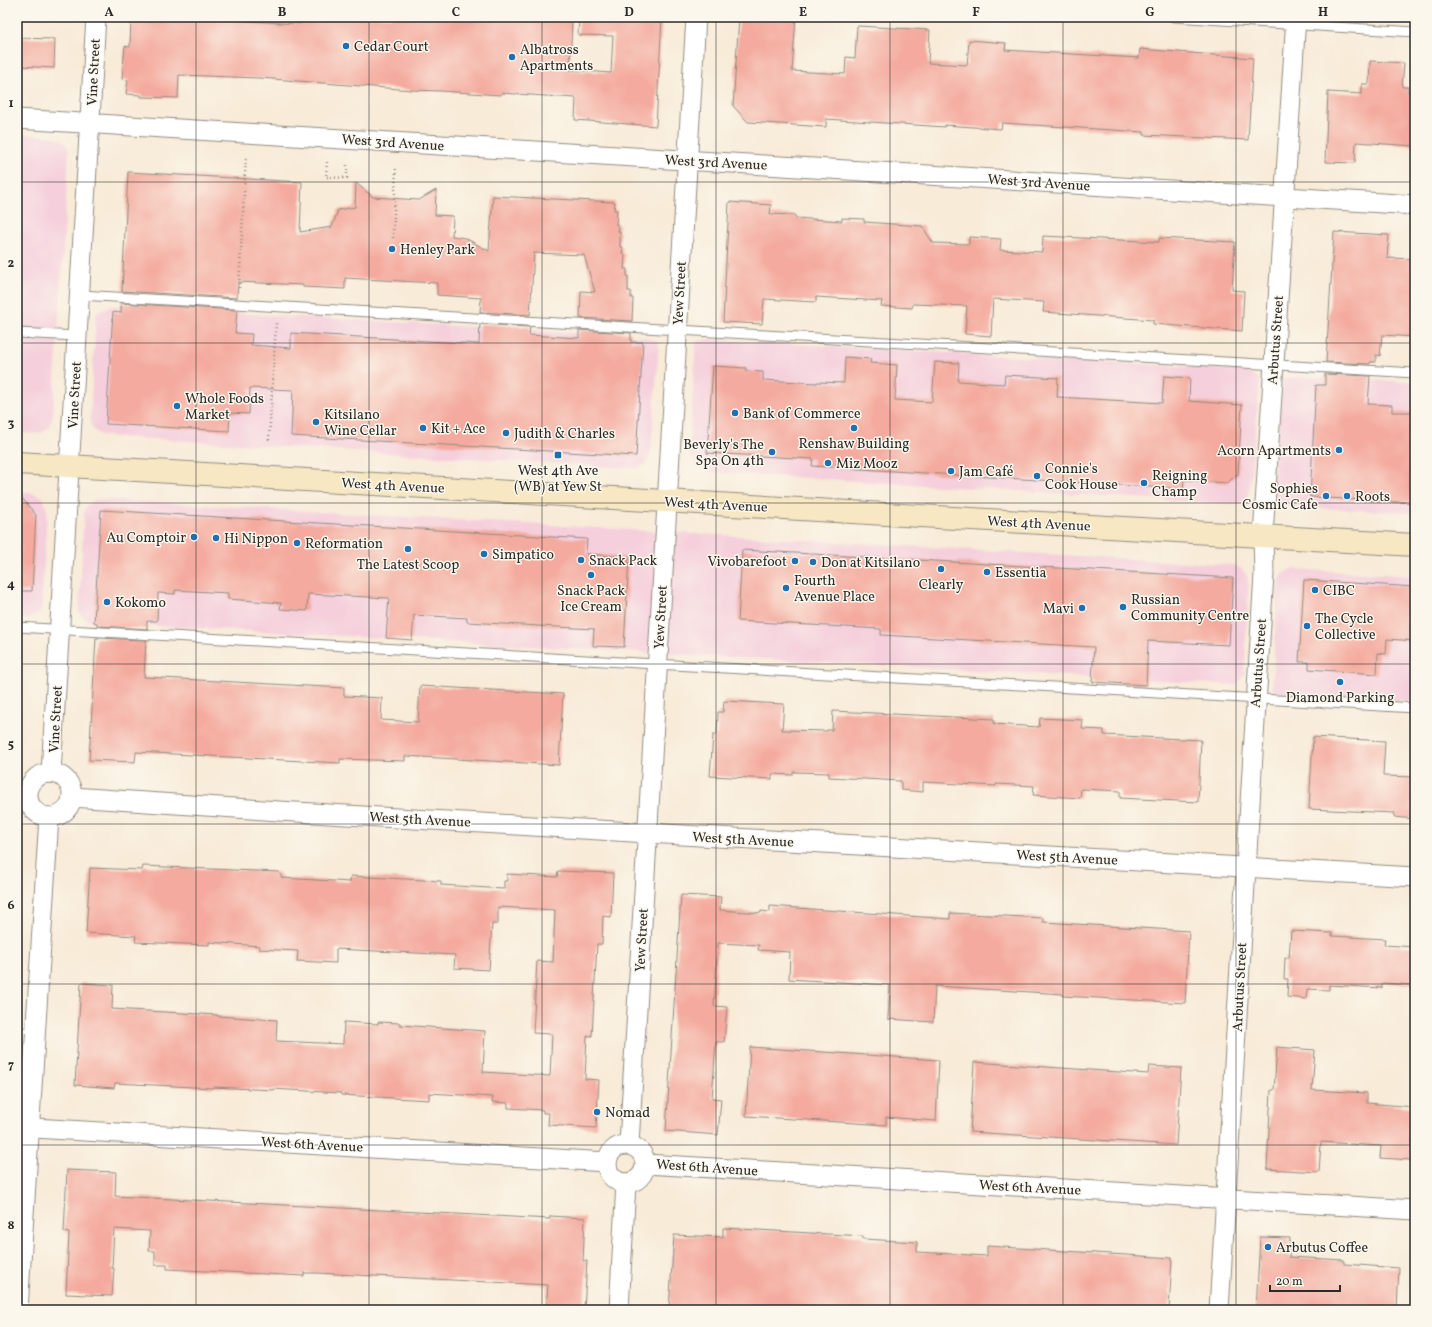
<svg xmlns="http://www.w3.org/2000/svg" width="1432" height="1327" viewBox="0 0 1432 1327" font-family="Vollkorn,serif">
  <style>
    .built { fill: #f5cfdc }
    .building { fill: #f4aa9e }
    .lines { fill: none; stroke-linecap: round; stroke-linejoin: round }
    .service-casing { stroke: #928b82; stroke-width: 11 }
    .minor-casing { stroke: #928b82; stroke-width: 21 }
    .secondary-casing { stroke: #928b82; stroke-width: 24 }
    .path { stroke: #928b82; stroke-width: 2.5; stroke-dasharray: 1 3; stroke-linecap: butt }
    .service { stroke: #fff; stroke-width: 9 }
    .minor { stroke: #fff; stroke-width: 19 }
    .secondary { stroke: #f7e8c3; stroke-width: 22 }
    .grid { fill: none; stroke: #2b2b2b; stroke-width: 1; stroke-opacity: 0.55 }
    .poi-dot { fill: #1f6fb2; stroke: #fbf7ec; stroke-width: 1.5 }
    .labels { text-anchor: middle; stroke-width: 3; stroke-linejoin: round; paint-order: stroke }
    .poi-label { font-size: 14px; fill: #2b2b2b; stroke: #fbf7ec; text-anchor: start }
    .street-label { font-size: 14px; fill: #2b2b2b; stroke: #fbf7ec }
    .neatline { fill: none; stroke: #2b2b2b; stroke-width: 1.5 }
    .grid-label { font-size: 13px; text-anchor: middle; font-weight: bold; fill: #2b2b2b }
  </style>
  <rect width="100%" height="100%" fill="#fbf7ec"/>
  <filter id="ink" filterUnits="userSpaceOnUse"><feTurbulence type="fractalNoise" baseFrequency=".025" numOctaves="2"/><feDisplacementMap in="SourceGraphic" scale="8" xChannelSelector="R" yChannelSelector="G"/><feConvolveMatrix kernelMatrix="1 2 1 2 8 2 1 2 1" color-interpolation-filters="sRGB"/></filter>
  <filter id="wash" filterUnits="userSpaceOnUse"><feTurbulence type="fractalNoise" baseFrequency=".012" numOctaves="4" result="noise"/><feDisplacementMap in="SourceGraphic" scale="16" xChannelSelector="R" yChannelSelector="G"/><feGaussianBlur stdDeviation="0.9" result="paint"/><feColorMatrix in="noise" values="0 0 0 0 0 0 0 0 0 0 0 0 0 0 0 0 0 1.4 0 .05"/><feComposite in="paint" operator="in"/></filter>
  <g filter="url(#wash)">
    <rect width="100%" height="100%" fill="#f8ebd8"/>
    <!-- built -->
    <g class="built">
      <polygon points="17,134 55,137 62,140 66,144 69,151 53,416 51,422 48,428 41,433 34,434 17,433"/>
      <polygon points="112,306 645,337 659,342 651,451 648,460 644,465 637,468 630,468 105,436 99,434 94,430 91,425 90,419 96,313"/>
      <polygon points="708,339 1244,370 1260,380 1250,485 1248,495 1244,500 1239,503 1233,504 709,472 699,469 694,464 689,453 696,341"/>
      <polygon points="1301,377 1415,382 1415,513 1290,506 1284,505 1278,500 1274,494 1272,487 1283,379"/>
      <polygon points="17,491 30,492 43,497 47,511 41,612 27,619 17,618"/>
      <polygon points="96,499 1235,565 1243,570 1247,575 1249,584 1244,676 1236,685 90,622 79,613 84,512 86,506"/>
      <polygon points="1292,569 1415,576 1415,701 1285,694 1272,690 1278,586 1282,575"/>
    </g>
    <g id="blocks">
      <!-- building -->
      <g class="building">
        <polygon points="131,17 228,17 228,20 300,24 301,17 521,17 572,19 570,70 611,73 613,36 578,35 579,17 662,17 656,126 575,120 576,98 501,93 501,95 441,91 412,90 260,78 179,75 178,98 141,97 141,95 126,94 128,80 122,79 125,46 130,47"/>
        <polygon points="739,17 796,17 792,71 845,74 846,57 855,58 857,26 930,30 928,63 967,65 969,40 1006,43 1005,50 1139,58 1140,49 1253,58 1248,140 1144,135 1144,132 1002,123 1001,129 945,125 945,127 826,119 826,127 748,122 733,106"/>
        <polygon points="17,38 55,39 54,68 20,66 20,65 17,64"/>
        <polygon points="1370,61 1404,63 1402,87 1408,87 1408,92 1415,93 1415,146 1356,142 1355,163 1325,162 1328,92 1362,94 1362,84 1369,84"/>
        <polygon points="128,172 302,182 300,232 332,227 338,210 355,207 356,183 373,197 419,200 436,190 435,215 453,216 452,236 465,238 489,251 493,196 615,202 614,210 617,210 616,225 619,225 618,232 620,232 620,247 623,247 622,254 625,254 624,269 627,269 627,276 628,276 628,291 631,291 631,298 633,298 632,321 580,318 581,291 595,292 584,255 534,253 530,315 480,312 481,298 437,295 437,283 345,278 345,289 303,287 303,285 238,282 237,298 122,291"/>
        <polygon points="729,202 771,205 770,214 795,215 795,218 842,221 842,218 864,219 864,222 922,226 933,243 969,244 969,237 1001,239 1000,250 1042,252 1043,236 1159,242 1159,238 1235,242 1232,290 1244,291 1242,331 1153,324 1153,320 1043,312 1044,302 993,299 991,336 965,334 967,306 913,304 912,308 881,306 882,301 816,297 816,302 764,299 762,324 723,322"/>
        <polygon points="1334,232 1389,235 1387,258 1415,259 1415,337 1382,335 1380,356 1376,355 1376,362 1370,362 1370,364 1326,362"/>
        <polygon points="121,303 237,310 235,333 252,334 251,345 291,348 291,333 479,344 480,324 530,327 529,335 579,338 579,330 631,333 631,342 643,342 636,456 291,436 293,390 250,388 249,414 230,413 229,431 106,424 113,312 121,313"/>
        <polygon points="845,357 871,359 870,363 897,365 895,400 932,402 935,362 959,363 958,381 1004,384 1005,375 1058,378 1057,397 1162,403 1164,376 1190,378 1189,401 1242,405 1238,474 1227,483 1184,480 1183,489 812,466 813,459 707,453 713,366 746,368 746,371 763,372 763,380 817,383 817,382 844,383"/>
        <polygon points="1325,374 1370,376 1368,404 1392,405 1392,412 1415,412 1415,503 1310,497 1316,385 1325,385"/>
        <polygon points="17,492 36,515 32,591 17,591"/>
        <polygon points="101,510 587,539 586,554 629,557 624,647 593,646 594,629 467,622 467,618 414,615 412,640 386,638 389,598 308,594 307,611 280,609 281,603 228,599 228,593 175,590 175,594 158,593 157,621 147,621 147,629 97,626 97,623 94,622"/>
        <polygon points="742,550 1233,578 1229,645 1148,641 1146,685 1092,682 1094,647 881,635 881,629 738,621"/>
        <polygon points="1304,580 1415,587 1415,641 1387,639 1386,654 1378,653 1377,674 1309,669 1309,662 1299,662"/>
        <polygon points="96,638 146,640 144,677 344,688 344,696 382,698 381,720 418,722 420,686 563,694 559,765 405,756 405,761 340,759 340,763 136,752 135,762 89,760"/>
        <polygon points="724,701 784,704 782,730 827,731 827,730 832,730 833,711 994,719 994,724 1039,727 1040,718 1083,720 1082,729 1104,730 1104,735 1201,740 1198,802 1120,798 1120,791 1081,789 1080,798 1033,795 1034,786 996,784 996,786 923,782 923,792 901,790 901,781 829,777 829,773 793,772 793,775 772,774 772,779 710,776 713,735 717,735 718,712 723,712"/>
        <polygon points="1313,737 1385,741 1383,776 1415,777 1415,819 1394,817 1394,813 1309,809"/>
        <polygon points="143,866 279,872 282,878 350,882 351,876 441,881 441,885 504,889 504,881 507,881 507,874 557,877 558,871 613,873 611,917 603,916 602,944 597,944 592,1036 587,1036 585,1079 599,1080 596,1128 548,1125 549,1113 543,1113 543,1110 508,1108 508,1103 492,1102 493,1097 429,1093 429,1100 341,1095 341,1093 273,1089 273,1090 213,1087 213,1088 115,1083 114,1088 75,1085 81,983 113,985 112,1009 217,1015 217,1016 277,1020 276,1041 343,1044 344,1022 378,1024 378,1022 400,1023 400,1025 485,1031 483,1072 550,1076 552,1034 533,1033 537,961 553,962 555,910 498,907 498,924 492,924 489,970 454,968 455,955 336,949 336,963 297,961 298,951 259,949 259,946 209,942 209,945 135,942 136,936 86,933 90,868 142,870"/>
        <polygon points="681,895 721,897 720,910 761,913 761,911 770,912 770,906 950,919 950,913 1043,918 1043,922 1189,931 1185,1003 1063,996 1063,994 935,986 933,1022 888,1019 890,985 789,979 790,952 758,950 759,945 718,943 714,1006 727,1007 724,1042 716,1042 712,1098 721,1099 718,1135 666,1131"/>
        <polygon points="1291,931 1332,933 1332,936 1385,939 1384,945 1415,947 1415,985 1382,983 1382,988 1329,985 1329,990 1307,989 1306,999 1287,997 1288,979 1284,979 1285,958 1289,958"/>
        <polygon points="750,1047 939,1060 936,1121 886,1117 886,1125 746,1116"/>
        <polygon points="1277,1047 1315,1050 1312,1090 1367,1093 1367,1103 1414,1107 1411,1160 1380,1158 1381,1146 1321,1142 1319,1172 1267,1169 1271,1090 1274,1090"/>
        <polygon points="974,1062 1148,1074 1149,1066 1181,1068 1176,1145 970,1132"/>
        <polygon points="67,1170 116,1172 115,1196 550,1219 550,1216 585,1218 583,1261 587,1261 584,1310 546,1310 548,1285 317,1273 304,1273 304,1276 167,1269 167,1265 155,1265 155,1251 149,1251 150,1231 114,1229 112,1268 114,1268 112,1296 66,1294 69,1233 64,1232"/>
        <polygon points="723,1228 863,1236 863,1239 917,1242 917,1252 987,1256 987,1246 1172,1258 1169,1310 914,1309 914,1310 835,1310 704,1303 703,1310 669,1310 674,1235 723,1237"/>
        <polygon points="1260,1237 1290,1238 1289,1257 1344,1260 1344,1264 1399,1268 1397,1310 1256,1310"/>
      </g>
    </g>
  </g>
  <g filter="url(#ink)">
    <use href="#blocks" fill-opacity="0" stroke="#928b82" stroke-width="1"/>
    <g class="lines">
      <!-- service casing -->
      <g class="service-casing">
        <g id="service">
          <polyline points="1174,17 1415,32"/>
          <polyline points="80,295 1415,373"/>
          <polyline points="17,333 78,336"/>
          <polyline points="17,627 1415,708"/>
        </g>
      </g>
      <!-- minor casing -->
      <g class="minor-casing">
        <g id="minor">
          <polyline points="17,119 1415,205"/>
          <polyline points="51,773 96,17"/>
          <circle cx="50" cy="795" r="22"/>
          <polyline points="72,797 279,811 682,835 1415,877"/>
          <polyline points="17,1127 607,1162"/>
          <polyline points="629,1144 696,17"/>
          <circle cx="626" cy="1164" r="19"/>
          <polyline points="646,1164 1415,1210"/>
          <polyline points="18,1310 49,817"/>
          <polyline points="619,1310 626,1183"/>
          <polyline points="1219,1310 1264,574 1263,536 1296,17"/>
        </g>
      </g>
      <!-- secondary casing -->
      <g class="secondary-casing">
        <polyline id="secondary" points="17,463 1415,545"/>
      </g>
      <!-- path -->
      <g class="path">
        <polyline points="327,162 326,177 347,178 347,163"/>
        <polyline points="393,238 396,166"/>
        <polyline points="239,288 246,156"/>
        <polyline points="269,440 276,323"/>
      </g>
      <!-- service -->
      <use href="#service" class="service"/>
      <!-- minor -->
      <use href="#minor" class="minor"/>
      <!-- secondary -->
      <use href="#secondary" class="secondary"/>
    </g>
  </g>
  <!-- grid -->
  <path class="grid" d="M196,17V1310M369,17V1310M542,17V1310M716,17V1310M890,17V1310M1063,17V1310M1236,17V1310M17,182H1415M17,343H1415M17,503H1415M17,664H1415M17,824H1415M17,984H1415M17,1145H1415"/>
  <!-- markers -->
  <g class="poi-dot">
    <circle cx="346" cy="46" r="4"/>
    <circle cx="512" cy="57" r="4"/>
    <circle cx="392" cy="249" r="4"/>
    <circle cx="177" cy="406" r="4"/>
    <circle cx="735" cy="413" r="4"/>
    <circle cx="316" cy="422" r="4"/>
    <circle cx="423" cy="428" r="4"/>
    <circle cx="854" cy="428" r="4"/>
    <circle cx="506" cy="433" r="4"/>
    <circle cx="1339" cy="450" r="4"/>
    <circle cx="772" cy="452" r="4"/>
    <rect x="554" y="451" width="8" height="8" rx="2"/>
    <circle cx="828" cy="463" r="4"/>
    <circle cx="951" cy="471" r="4"/>
    <circle cx="1037" cy="476" r="4"/>
    <circle cx="1144" cy="483" r="4"/>
    <circle cx="1326" cy="496" r="4"/>
    <circle cx="1347" cy="496" r="4"/>
    <circle cx="194" cy="537" r="4"/>
    <circle cx="216" cy="538" r="4"/>
    <circle cx="297" cy="543" r="4"/>
    <circle cx="408" cy="549" r="4"/>
    <circle cx="484" cy="554" r="4"/>
    <circle cx="581" cy="560" r="4"/>
    <circle cx="795" cy="561" r="4"/>
    <circle cx="813" cy="562" r="4"/>
    <circle cx="941" cy="569" r="4"/>
    <circle cx="987" cy="572" r="4"/>
    <circle cx="591" cy="575" r="4"/>
    <circle cx="786" cy="588" r="4"/>
    <circle cx="1315" cy="590" r="4"/>
    <circle cx="107" cy="602" r="4"/>
    <circle cx="1123" cy="607" r="4"/>
    <circle cx="1082" cy="608" r="4"/>
    <circle cx="1307" cy="626" r="4"/>
    <circle cx="1340" cy="682" r="4"/>
    <circle cx="597" cy="1112" r="4"/>
    <circle cx="1268" cy="1247" r="4"/>
  </g>
  <g class="labels">
    <!-- poi labels -->
    <g class="poi-label">
      <text x="354" y="51">Cedar Court</text>
      <text x="520" y="54">Albatross<tspan x="520" dy="16">Apartments</tspan></text>
      <text x="400" y="254">Henley Park</text>
      <text x="185" y="403">Whole Foods<tspan x="185" dy="16">Market</tspan></text>
      <text x="743" y="418">Bank of Commerce</text>
      <text x="324" y="419">Kitsilano<tspan x="324" dy="16">Wine Cellar</tspan></text>
      <text x="431" y="433">Kit + Ace</text>
      <text x="514" y="438">Judith &amp; Charles</text>
      <text x="854" y="448" text-anchor="middle">Renshaw Building</text>
      <text x="764" y="449" text-anchor="end">Beverly's The<tspan x="764" dy="16">Spa On 4th</tspan></text>
      <text x="1331" y="455" text-anchor="end">Acorn Apartments</text>
      <text x="836" y="468">Miz Mooz</text>
      <text x="1045" y="473">Connie's<tspan x="1045" dy="16">Cook House</tspan></text>
      <text x="558" y="475" text-anchor="middle">West 4th Ave<tspan x="558" dy="16">(WB) at Yew St</tspan></text>
      <text x="959" y="476">Jam Café</text>
      <text x="1152" y="480">Reigning<tspan x="1152" dy="16">Champ</tspan></text>
      <text x="1318" y="493" text-anchor="end">Sophies<tspan x="1318" dy="16">Cosmic Cafe</tspan></text>
      <text x="1355" y="501">Roots</text>
      <text x="186" y="542" text-anchor="end">Au Comptoir</text>
      <text x="224" y="543">Hi Nippon</text>
      <text x="305" y="548">Reformation</text>
      <text x="492" y="559">Simpatico</text>
      <text x="589" y="565">Snack Pack</text>
      <text x="787" y="566" text-anchor="end">Vivobarefoot</text>
      <text x="821" y="567">Don at Kitsilano</text>
      <text x="408" y="569" text-anchor="middle">The Latest Scoop</text>
      <text x="995" y="577">Essentia</text>
      <text x="794" y="585">Fourth<tspan x="794" dy="16">Avenue Place</tspan></text>
      <text x="941" y="589" text-anchor="middle">Clearly</text>
      <text x="591" y="595" text-anchor="middle">Snack Pack<tspan x="591" dy="16">Ice Cream</tspan></text>
      <text x="1323" y="595">CIBC</text>
      <text x="1131" y="604">Russian<tspan x="1131" dy="16">Community Centre</tspan></text>
      <text x="115" y="607">Kokomo</text>
      <text x="1074" y="613" text-anchor="end">Mavi</text>
      <text x="1315" y="623">The Cycle<tspan x="1315" dy="16">Collective</tspan></text>
      <text x="1340" y="702" text-anchor="middle">Diamond Parking</text>
      <text x="605" y="1117">Nomad</text>
      <text x="1276" y="1252">Arbutus Coffee</text>
    </g>
    <!-- street labels -->
    <g class="street-label">
      <text transform="translate(93 72) rotate(-87)" y="5">Vine Street</text>
      <text transform="translate(393 142) rotate(4)" y="5">West 3rd Avenue</text>
      <text transform="translate(716 162) rotate(3)" y="5">West 3rd Avenue</text>
      <text transform="translate(1039 182) rotate(4)" y="5">West 3rd Avenue</text>
      <text transform="translate(679 293) rotate(-87)" y="5">Yew Street</text>
      <text transform="translate(1275 340) rotate(-86)" y="5">Arbutus Street</text>
      <text transform="translate(74 395) rotate(-87)" y="5">Vine Street</text>
      <text transform="translate(393 485) rotate(3)" y="5">West 4th Avenue</text>
      <text transform="translate(716 504) rotate(3)" y="5">West 4th Avenue</text>
      <text transform="translate(1039 523) rotate(3)" y="5">West 4th Avenue</text>
      <text transform="translate(660 617) rotate(-87)" y="5">Yew Street</text>
      <text transform="translate(1258 663) rotate(-86)" y="5">Arbutus Street</text>
      <text transform="translate(55 719) rotate(-87)" y="5">Vine Street</text>
      <text transform="translate(420 819) rotate(3)" y="5">West 5th Avenue</text>
      <text transform="translate(743 839) rotate(3)" y="5">West 5th Avenue</text>
      <text transform="translate(1067 857) rotate(3)" y="5">West 5th Avenue</text>
      <text transform="translate(641 940) rotate(-87)" y="5">Yew Street</text>
      <text transform="translate(1239 987) rotate(-87)" y="5">Arbutus Street</text>
      <text transform="translate(312 1144) rotate(3)" y="5">West 6th Avenue</text>
      <text transform="translate(707 1167) rotate(4)" y="5">West 6th Avenue</text>
      <text transform="translate(1030 1187) rotate(3)" y="5">West 6th Avenue</text>
    </g>
  </g>
  <!-- margin -->
  <rect width="1432" height="1327" fill="none" stroke="#fbf7ec" stroke-width="44"/>
  <!-- scale -->
  <path d="M1270 1285v6h70v-6" fill="none" stroke="#2b2b2b" stroke-width="2"/>
  <text x="1276" y="1285" font-size="12" fill="#2b2b2b" stroke="#fbf7ec" stroke-width="3" paint-order="stroke">20 m</text>
  <rect x="22" y="22" width="1388" height="1283" class="neatline"/>
  <g class="grid-label">
    <text x="109" y="16">A</text>
    <text x="282" y="16">B</text>
    <text x="456" y="16">C</text>
    <text x="629" y="16">D</text>
    <text x="803" y="16">E</text>
    <text x="976" y="16">F</text>
    <text x="1150" y="16">G</text>
    <text x="1323" y="16">H</text>
    <text x="11" y="107">1</text>
    <text x="11" y="267">2</text>
    <text x="11" y="427">3</text>
    <text x="11" y="588">4</text>
    <text x="11" y="748">5</text>
    <text x="11" y="909">6</text>
    <text x="11" y="1069">7</text>
    <text x="11" y="1229">8</text>
  </g>
</svg>
